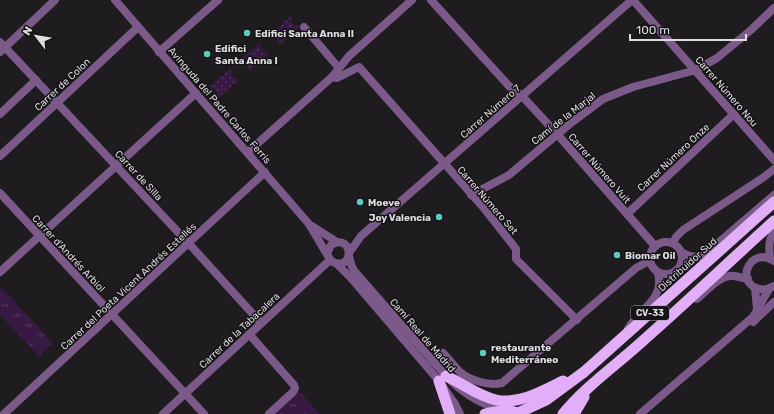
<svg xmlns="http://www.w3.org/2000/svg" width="774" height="414" viewBox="0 0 774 414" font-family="Rubik,sans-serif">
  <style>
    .grass { fill: url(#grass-dots) }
    .park { fill: url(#park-tufts) }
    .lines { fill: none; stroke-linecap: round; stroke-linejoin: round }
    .minor { stroke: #7b5a89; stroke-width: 8 }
    .tertiary { stroke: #7b5a89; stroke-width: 8 }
    .trunk { stroke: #e2aef7; stroke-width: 11 }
    .poi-dot { fill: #59cebf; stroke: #151316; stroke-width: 1.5 }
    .labels { text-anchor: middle; stroke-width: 3; stroke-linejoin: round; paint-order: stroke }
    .shield { fill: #151316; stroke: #a1a0a2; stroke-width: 1 }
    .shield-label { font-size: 9px; font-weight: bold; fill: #dddcde }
    .poi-label { font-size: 10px; font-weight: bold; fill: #dddcde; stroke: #151316; text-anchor: start }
    .street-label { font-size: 10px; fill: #dddcde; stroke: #151316 }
  </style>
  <defs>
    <pattern id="grass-dots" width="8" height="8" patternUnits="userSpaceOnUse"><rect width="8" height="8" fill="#371943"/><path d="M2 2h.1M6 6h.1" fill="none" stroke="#543a5e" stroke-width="1.8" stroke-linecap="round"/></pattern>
    <pattern id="park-tufts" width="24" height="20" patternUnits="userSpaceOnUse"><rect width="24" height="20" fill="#371943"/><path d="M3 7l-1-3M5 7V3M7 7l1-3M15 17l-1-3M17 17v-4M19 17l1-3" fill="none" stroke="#543a5e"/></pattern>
  </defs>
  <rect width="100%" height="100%" fill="#1f1c20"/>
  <!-- grass -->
  <g class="grass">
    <polygon points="290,17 292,19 290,21 295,26 297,25 299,27 279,45 276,38 270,35"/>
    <polygon points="260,43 262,50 269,54 249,71 247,64 239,61"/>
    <polygon points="230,69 232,76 239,80 218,98 216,95 218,93 213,88 211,89 209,87"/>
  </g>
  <!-- park -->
  <g class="park">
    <polygon points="2,288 53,343 39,356 0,315 0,290"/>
    <polygon points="299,391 320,414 274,414"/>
  </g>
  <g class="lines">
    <!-- minor -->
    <g class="minor">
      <polyline points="431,0 509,86 522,96 558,135 655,246"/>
      <polyline points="633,0 774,160"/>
      <polyline points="304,27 338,67"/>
      <polyline points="0,42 192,247 261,323"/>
      <polyline points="0,52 55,0"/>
      <polyline points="159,52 218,0"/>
      <polyline points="332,77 337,78 359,67 483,207 516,249 516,259 577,320"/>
      <polyline points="0,114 36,80"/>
      <polyline points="248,152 332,77 349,56 412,0"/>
      <polyline points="0,156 138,27"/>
      <polyline points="0,193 204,414"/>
      <polyline points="471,195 509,175 571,123 603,99 633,87 696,70 717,58 751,30 774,8"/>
      <polyline points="627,214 734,114"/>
      <circle cx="666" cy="258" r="16"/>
      <polyline points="673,243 676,237 683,230 764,177 774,169"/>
      <path d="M681,252C690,257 695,258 704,255L774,195"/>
      <polyline points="349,253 361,236 632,0"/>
      <path d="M770,259C769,248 768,241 774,232"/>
      <path d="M774,261C752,246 735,279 756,288C763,291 769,289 774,286"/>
      <polyline points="0,272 196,93"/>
      <polyline points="755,288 757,309"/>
      <path d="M697,299C708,290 720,274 735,276C739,277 743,278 748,279"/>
      <polyline points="753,322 774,302"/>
      <path d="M628,329C639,309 665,300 658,273"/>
      <polyline points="249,334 294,385 295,388 293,392 269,414"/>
      <path d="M432,361L443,353C449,359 454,366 460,372C470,381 490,386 502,383L636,268L649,261"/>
      <polyline points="4,414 265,172"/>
      <polyline points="163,414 330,260"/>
      <polyline points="640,414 753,317 769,289"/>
    </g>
    <!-- tertiary -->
    <g class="tertiary">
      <path d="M115,0L309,224L331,261C355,275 354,231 331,245L327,254"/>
      <polyline points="312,226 337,242"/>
      <path d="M349,256L352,267L355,272L446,376C462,393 477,401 499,410"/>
      <polyline points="337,264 351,278 439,381 455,404 460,414"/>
    </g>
    <!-- trunk -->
    <g class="trunk">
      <path d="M446,376C462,383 478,396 496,400C519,405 543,391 563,381"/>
      <polyline points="439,381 450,414"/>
      <polyline points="518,413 546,400 584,372 774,202"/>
      <path d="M485,414C498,411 508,409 520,414"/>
      <path d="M563,414C587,385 618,364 646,338C689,300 731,260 774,221"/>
      <polyline points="574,414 584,397"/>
    </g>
  </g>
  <!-- markers -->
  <g class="poi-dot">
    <circle cx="247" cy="33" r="4"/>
    <circle cx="207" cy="54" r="4"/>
    <circle cx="360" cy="202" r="4"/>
    <circle cx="439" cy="217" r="4"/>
    <circle cx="617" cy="255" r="4"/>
    <circle cx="483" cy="353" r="4"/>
  </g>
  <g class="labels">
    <!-- shield labels -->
    <rect class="shield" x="631" y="306" width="38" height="14" rx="3"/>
    <g class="shield-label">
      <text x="650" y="316">CV-33</text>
    </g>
    <!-- poi labels -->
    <g class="poi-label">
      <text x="255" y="37">Edifici Santa Anna II</text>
      <text x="215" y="52">Edifici<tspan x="215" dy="12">Santa Anna I</tspan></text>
      <text x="368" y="206">Moeve</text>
      <text x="431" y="221" text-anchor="end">Joy Valencia</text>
      <text x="625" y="259">Biomar Oil</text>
      <text x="491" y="351">restaurante<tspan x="491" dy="12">Mediterráneo</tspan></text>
    </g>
    <!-- street labels -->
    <g class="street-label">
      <text transform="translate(62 84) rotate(-43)" y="4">Carrer de Colon</text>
      <text transform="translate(727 91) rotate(49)" y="4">Carrer Número Nou</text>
      <text transform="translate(220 105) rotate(49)" y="4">Avinguda del Padre Carlos Ferris</text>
      <text transform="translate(490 111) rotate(-41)" y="4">Carrer Número 7</text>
      <text transform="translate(563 118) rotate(-38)" y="4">Camí de la Marjal</text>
      <text transform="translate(673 157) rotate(-43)" y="4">Carrer Número Onze</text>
      <text transform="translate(600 168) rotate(49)" y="4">Carrer Número Vuit</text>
      <text transform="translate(139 175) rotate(47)" y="4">Carrer de Silla</text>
      <text transform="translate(488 200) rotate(49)" y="4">Carrer Número Set</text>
      <text transform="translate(69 253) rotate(47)" y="4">Carrer d'Andrés Arbiol</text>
      <text transform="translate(687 264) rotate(-42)" y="4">Distribuïdor Sud</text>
      <text transform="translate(128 286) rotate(-43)" y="4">Carrer del Poeta Vicent Andrés Estellés</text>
      <text transform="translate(239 330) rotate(-43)" y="4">Carrer de la Tabacalera</text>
      <text transform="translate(423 335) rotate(49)" y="4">Camí Real de Madrid</text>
    </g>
  </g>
  <!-- north arrow -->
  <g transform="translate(36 36) rotate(301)" stroke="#151316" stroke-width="3" paint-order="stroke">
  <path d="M0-3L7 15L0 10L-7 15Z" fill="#dddcde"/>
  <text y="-6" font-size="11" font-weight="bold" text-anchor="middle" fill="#dddcde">N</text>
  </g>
  <!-- scale -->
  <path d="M630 34v6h116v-6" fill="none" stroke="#dddcde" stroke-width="2"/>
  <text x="636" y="34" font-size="12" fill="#dddcde" stroke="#151316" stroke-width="3" paint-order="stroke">100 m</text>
</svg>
